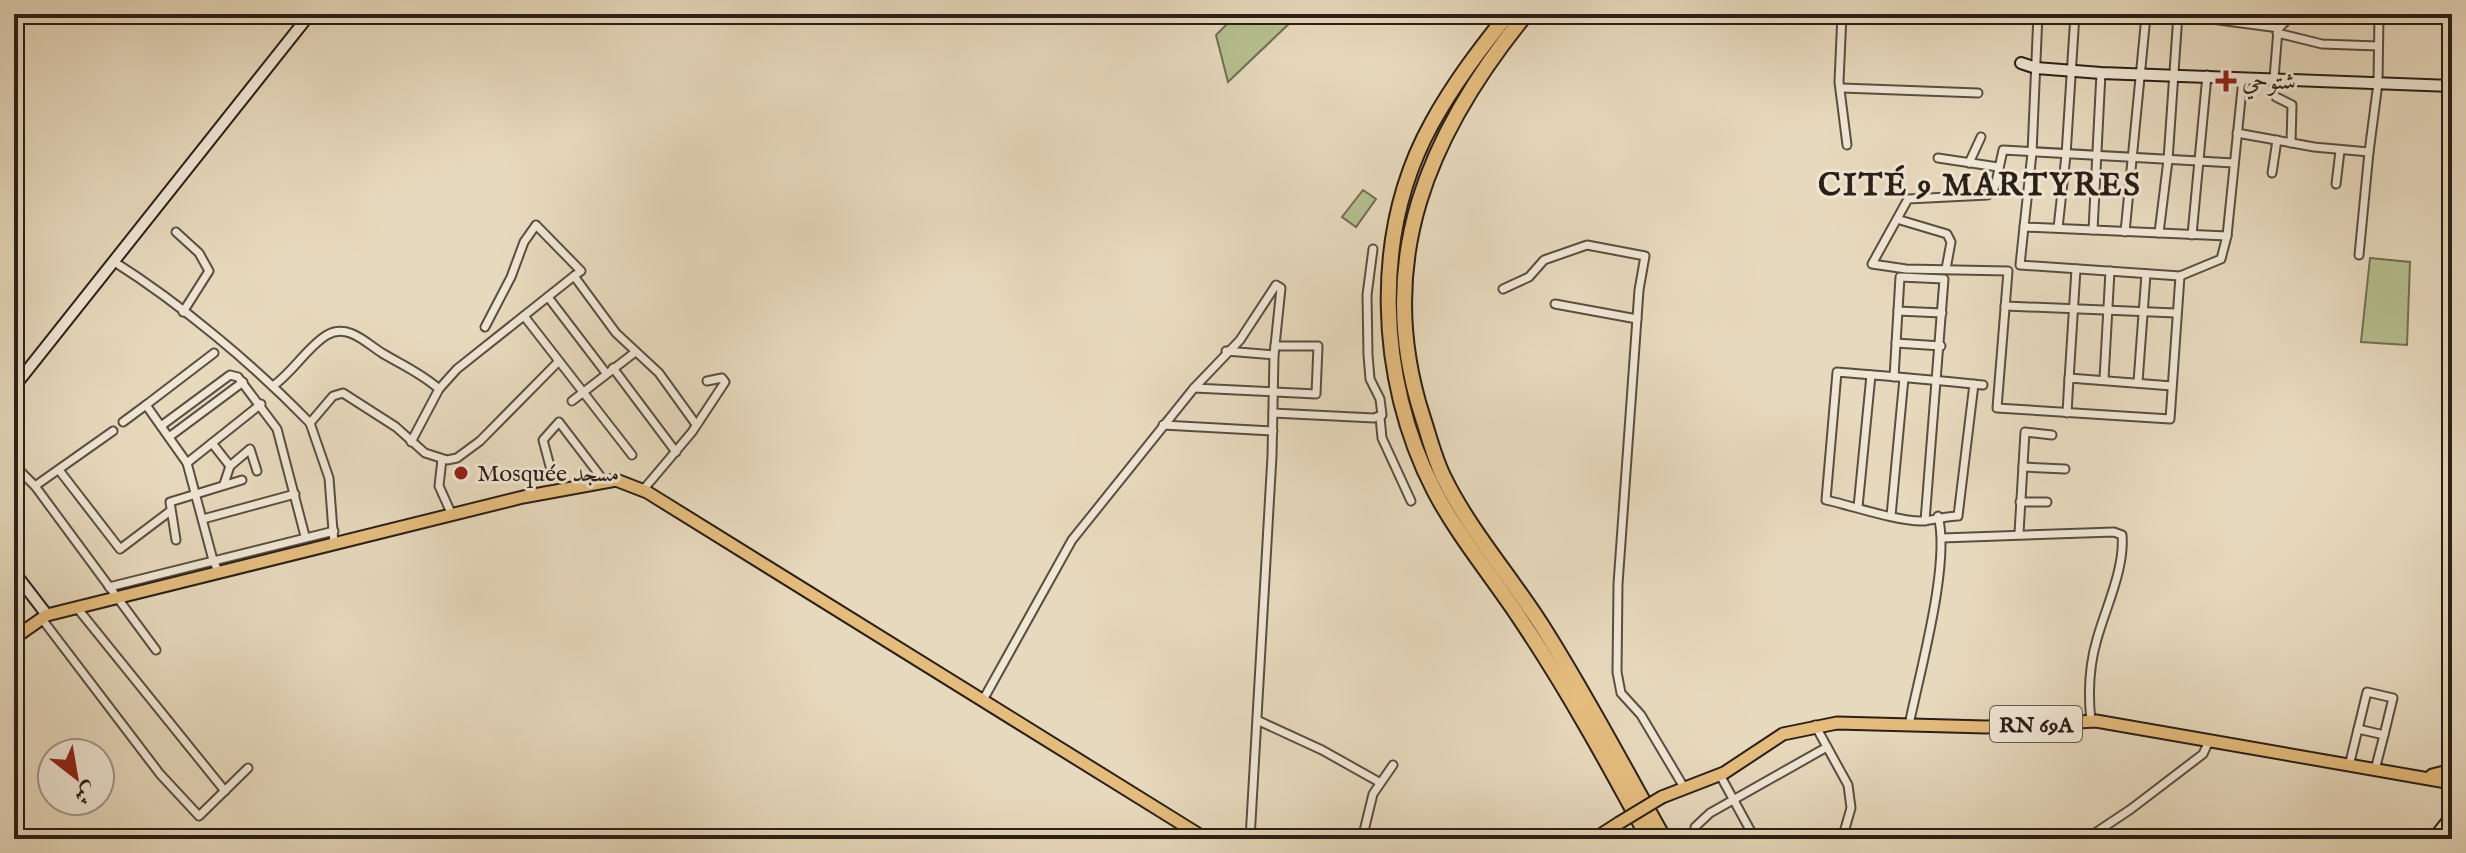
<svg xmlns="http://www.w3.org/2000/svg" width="2466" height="853" viewBox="0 0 2466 853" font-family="'IM FELL English',Amiri,serif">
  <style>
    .green { fill: #b6bf90; stroke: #706f54; stroke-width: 2 }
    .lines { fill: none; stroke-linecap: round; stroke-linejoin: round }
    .street-casing { stroke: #5a4e40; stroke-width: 11 }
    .secondary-casing { stroke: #2b1f17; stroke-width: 14 }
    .primary-casing { stroke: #2b1f17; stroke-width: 15 }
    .highway-casing { stroke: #2b1f17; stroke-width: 18 }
    .street { stroke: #efe6d4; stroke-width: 7 }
    .secondary { stroke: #efe6d4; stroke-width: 10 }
    .primary { stroke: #e4bc7e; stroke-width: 11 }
    .highway { stroke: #e4bc7e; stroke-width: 14 }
    .primary-bridge-casing { stroke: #2b1f17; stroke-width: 15; stroke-linecap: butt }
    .primary-bridge { stroke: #e4bc7e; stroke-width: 11 }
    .poi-dot { fill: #8f2418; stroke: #efe6d4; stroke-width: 3 }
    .labels { text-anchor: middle; stroke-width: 6; stroke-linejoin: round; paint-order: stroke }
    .shield { fill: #efe6d4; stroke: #665b50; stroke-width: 2 }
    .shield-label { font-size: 22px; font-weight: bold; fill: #2b1f17 }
    .poi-label { font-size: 24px; fill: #2b1f17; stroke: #efe6d4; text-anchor: start }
    .district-label { font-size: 32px; font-weight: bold; letter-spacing: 2px; fill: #2b1f17; stroke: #efe6d4 }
  </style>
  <rect width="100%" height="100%" fill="#e7d9bd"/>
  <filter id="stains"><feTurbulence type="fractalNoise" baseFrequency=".0025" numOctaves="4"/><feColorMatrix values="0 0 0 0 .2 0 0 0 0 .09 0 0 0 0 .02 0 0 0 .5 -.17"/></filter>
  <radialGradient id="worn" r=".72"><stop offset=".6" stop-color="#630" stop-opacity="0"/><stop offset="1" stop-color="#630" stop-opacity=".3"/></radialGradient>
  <!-- green -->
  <g class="green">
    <polygon points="1237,14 1291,14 1294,19 1228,82 1216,35"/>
    <polygon points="1363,190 1376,199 1356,227 1342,217"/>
    <polygon points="2370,258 2410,262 2407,345 2361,342"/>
  </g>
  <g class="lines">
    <!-- street casing -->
    <g class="street-casing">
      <g id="street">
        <polyline points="1842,14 1839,82 1847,145"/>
        <polyline points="2038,14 2032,153 2024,227 2227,236 2243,79"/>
        <polyline points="2108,14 2211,19 2279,28 2285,22 2284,14"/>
        <polyline points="2277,33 2322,44 2378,46"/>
        <polyline points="2274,78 2278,30"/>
        <polyline points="1842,88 1978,93"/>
        <polyline points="2276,97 2292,105 2291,143"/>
        <polyline points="2237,133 2314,147 2369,152 2378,83 2379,14"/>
        <polyline points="1938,158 1998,167"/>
        <polyline points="1969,163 1981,137"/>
        <polyline points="2272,173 2277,140"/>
        <polyline points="2336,184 2340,151"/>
        <polyline points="1900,220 1947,234 1951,242 1946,269"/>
        <polyline points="2024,227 2020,265 2180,276 2221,259 2227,236"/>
        <polyline points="2058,228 2066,155 2075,14"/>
        <polyline points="2093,230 2101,73"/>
        <polyline points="176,232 199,253 209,271 183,312"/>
        <polyline points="2125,232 2146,16"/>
        <polyline points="2159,233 2168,160 2178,14"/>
        <polyline points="2192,235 2207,75"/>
        <polyline points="2359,255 2369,152"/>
        <path d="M113,261C181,304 254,365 310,423"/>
        <polyline points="2180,276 2170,419 1997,408 2008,271 1906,269 1872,264 1908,199 1988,195 1995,187 2003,150 2234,163"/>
        <polyline points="1503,289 1529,277 1544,260 1587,245 1645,256 1639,290 1618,584 1617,672 1621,693 1641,715 1685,789"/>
        <polyline points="548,297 606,373"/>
        <polyline points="1555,304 1637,319"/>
        <polyline points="2005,306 2176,313"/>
        <polyline points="1898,311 1942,313"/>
        <polyline points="524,316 632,455"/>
        <polyline points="485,327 511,277 524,242 536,225 581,271 574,276"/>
        <polyline points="1896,343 1941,346"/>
        <polyline points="1226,351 1274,355"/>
        <polyline points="613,368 676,452"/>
        <polyline points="1894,377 1900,277 1944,279 1925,521"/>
        <polyline points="2104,379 2110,271"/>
        <polyline points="2069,380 2076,269"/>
        <polyline points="2138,382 2146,274"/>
        <path d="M1974,384L1958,516C1945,516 1932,521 1921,521C1896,521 1853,506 1826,500L1837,372C1886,376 1935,380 1983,385"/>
        <path d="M273,386C293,372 308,346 327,335C348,323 366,343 382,353C402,365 421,373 439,389"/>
        <polyline points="1194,388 1316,394 1318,346 1275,346"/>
        <polyline points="572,401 634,353"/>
        <polyline points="146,405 214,353"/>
        <polyline points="1273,413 1374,418 1382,415 1380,399 1370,379 1368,355 1367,295 1373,249"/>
        <polyline points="2067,413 2069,378 2172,386"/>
        <polyline points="1380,417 1382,438 1411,501"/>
        <polyline points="123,422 146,405 187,463 213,560 219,573"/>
        <polyline points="1163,425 1273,431"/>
        <polyline points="161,426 230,375 238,377 277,429 305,536"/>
        <polyline points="169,437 243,382"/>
        <polyline points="411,442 439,389 457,369 574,276 616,333 659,373 695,423"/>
        <polyline points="212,443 230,466"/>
        <polyline points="442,459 439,486 452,515"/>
        <polyline points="187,463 261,404"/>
        <polyline points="14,465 35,486 156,650"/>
        <polyline points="2023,467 2065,469"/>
        <polyline points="59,470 120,549 169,512"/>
        <polyline points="551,470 543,440 559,422 604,481"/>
        <polyline points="224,484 230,466 250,449 257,471"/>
        <polyline points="35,486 113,431"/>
        <polyline points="643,490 692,432 725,382 722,378 707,381"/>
        <polyline points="2020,502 2047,502"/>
        <polyline points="1858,507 1871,375"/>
        <polyline points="1891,516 1904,378"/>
        <polyline points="203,519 295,494"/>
        <polyline points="2019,533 2025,432 2052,435"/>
        <path d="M1942,538L2114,532L2122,535C2125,568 2106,607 2097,639C2089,666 2088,694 2091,721"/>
        <polyline points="176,540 170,502 242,480"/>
        <polyline points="334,544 329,478 310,423 333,396 343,393 396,427 425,453 447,460 457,458 480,441 558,362"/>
        <polyline points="109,587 334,531"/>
        <polyline points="78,609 225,791"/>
        <polyline points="42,619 160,774 199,816 248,768"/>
        <polyline points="983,700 1072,540 1194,388 1240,340 1276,285 1281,288 1274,355 1272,456 1250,839"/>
        <polyline points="1259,721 1322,750 1379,782"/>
        <polyline points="1815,725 1848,785 1851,808 1842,839"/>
        <path d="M1909,725C1919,675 1951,562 1938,516"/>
        <polyline points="2358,729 2367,692 2393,698 2384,735"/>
        <polyline points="2349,766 2358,729 2384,735 2375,770"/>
        <polyline points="1720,775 1755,839"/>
        <polyline points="1362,839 1373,794 1393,765"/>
        <polyline points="1694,839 1695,827 1710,813 1827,747"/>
        <polyline points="2086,839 2131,809 2203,754 2209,741"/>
      </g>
    </g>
    <!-- secondary casing -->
    <g class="secondary-casing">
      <g id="secondary">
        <polyline points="2021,63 2036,68 2101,73 2452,86"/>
        <polyline points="14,387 310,14"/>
        <polyline points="14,572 47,615"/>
        <polyline points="2433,839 2452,815"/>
        <polyline points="2443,839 2452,827"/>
      </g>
    </g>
    <!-- primary casing -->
    <g class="primary-casing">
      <g id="primary">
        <polyline points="14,638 47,615 523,497 616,480 647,492 1206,839"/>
        <polyline points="2432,775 2452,770"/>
        <polyline points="1662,797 1724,773 1783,734 1837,723 1986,727 2096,721 2452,783"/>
        <polyline points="1594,839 1619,823"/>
      </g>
    </g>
    <!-- highway casing -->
    <g class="highway-casing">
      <g id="highway">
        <path d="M1508,14C1480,49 1454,83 1432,123C1371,233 1377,379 1434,490C1458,536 1492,576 1521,620C1568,690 1609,765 1649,839"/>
        <path d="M1526,14C1429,133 1373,261 1422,415C1429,436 1434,458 1444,478C1470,531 1512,578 1544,629C1587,697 1624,768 1664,839"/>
      </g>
    </g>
    <!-- street -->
    <use href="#street" class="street"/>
    <!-- secondary -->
    <use href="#secondary" class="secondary"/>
    <!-- primary -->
    <use href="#primary" class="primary"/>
    <!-- highway -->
    <use href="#highway" class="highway"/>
    <!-- primary-bridge casing -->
    <g class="primary-bridge-casing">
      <polyline id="primary-bridge" points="1619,823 1662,797"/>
    </g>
    <!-- primary-bridge -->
    <use href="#primary-bridge" class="primary-bridge"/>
  </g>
  <!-- markers -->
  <g class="poi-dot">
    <path d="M2222 69h8v8h8v8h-8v8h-8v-8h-8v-8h8z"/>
    <circle cx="461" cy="473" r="8"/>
  </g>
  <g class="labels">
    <!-- shield labels -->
    <rect class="shield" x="1990" y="706" width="92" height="36" rx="6"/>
    <g class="shield-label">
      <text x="2036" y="732">RN 69A</text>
    </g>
    <!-- poi labels -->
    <g class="poi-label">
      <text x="2242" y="89">شتوحي</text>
      <text x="477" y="481">Mosquée مسجد</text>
    </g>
    <!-- district labels -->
    <g class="district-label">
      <text x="1980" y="195">CITÉ 9 MARTYRES</text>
    </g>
  </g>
  <!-- margin -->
  <rect width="2466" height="853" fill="none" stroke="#e7d9bd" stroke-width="48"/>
  <rect x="16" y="16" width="2434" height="821" fill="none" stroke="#2b1f17" stroke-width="4"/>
  <rect x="24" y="24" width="2418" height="805" fill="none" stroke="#2b1f17" stroke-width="2"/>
  <!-- north arrow -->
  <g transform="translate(76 777) rotate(149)"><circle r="38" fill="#efe6d4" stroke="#a19688" stroke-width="2"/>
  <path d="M0-6L14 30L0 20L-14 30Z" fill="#8f2418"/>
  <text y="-12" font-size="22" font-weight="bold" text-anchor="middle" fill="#2b1f17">ش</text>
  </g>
  <rect width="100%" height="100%" filter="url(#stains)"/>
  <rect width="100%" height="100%" fill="url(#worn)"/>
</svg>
